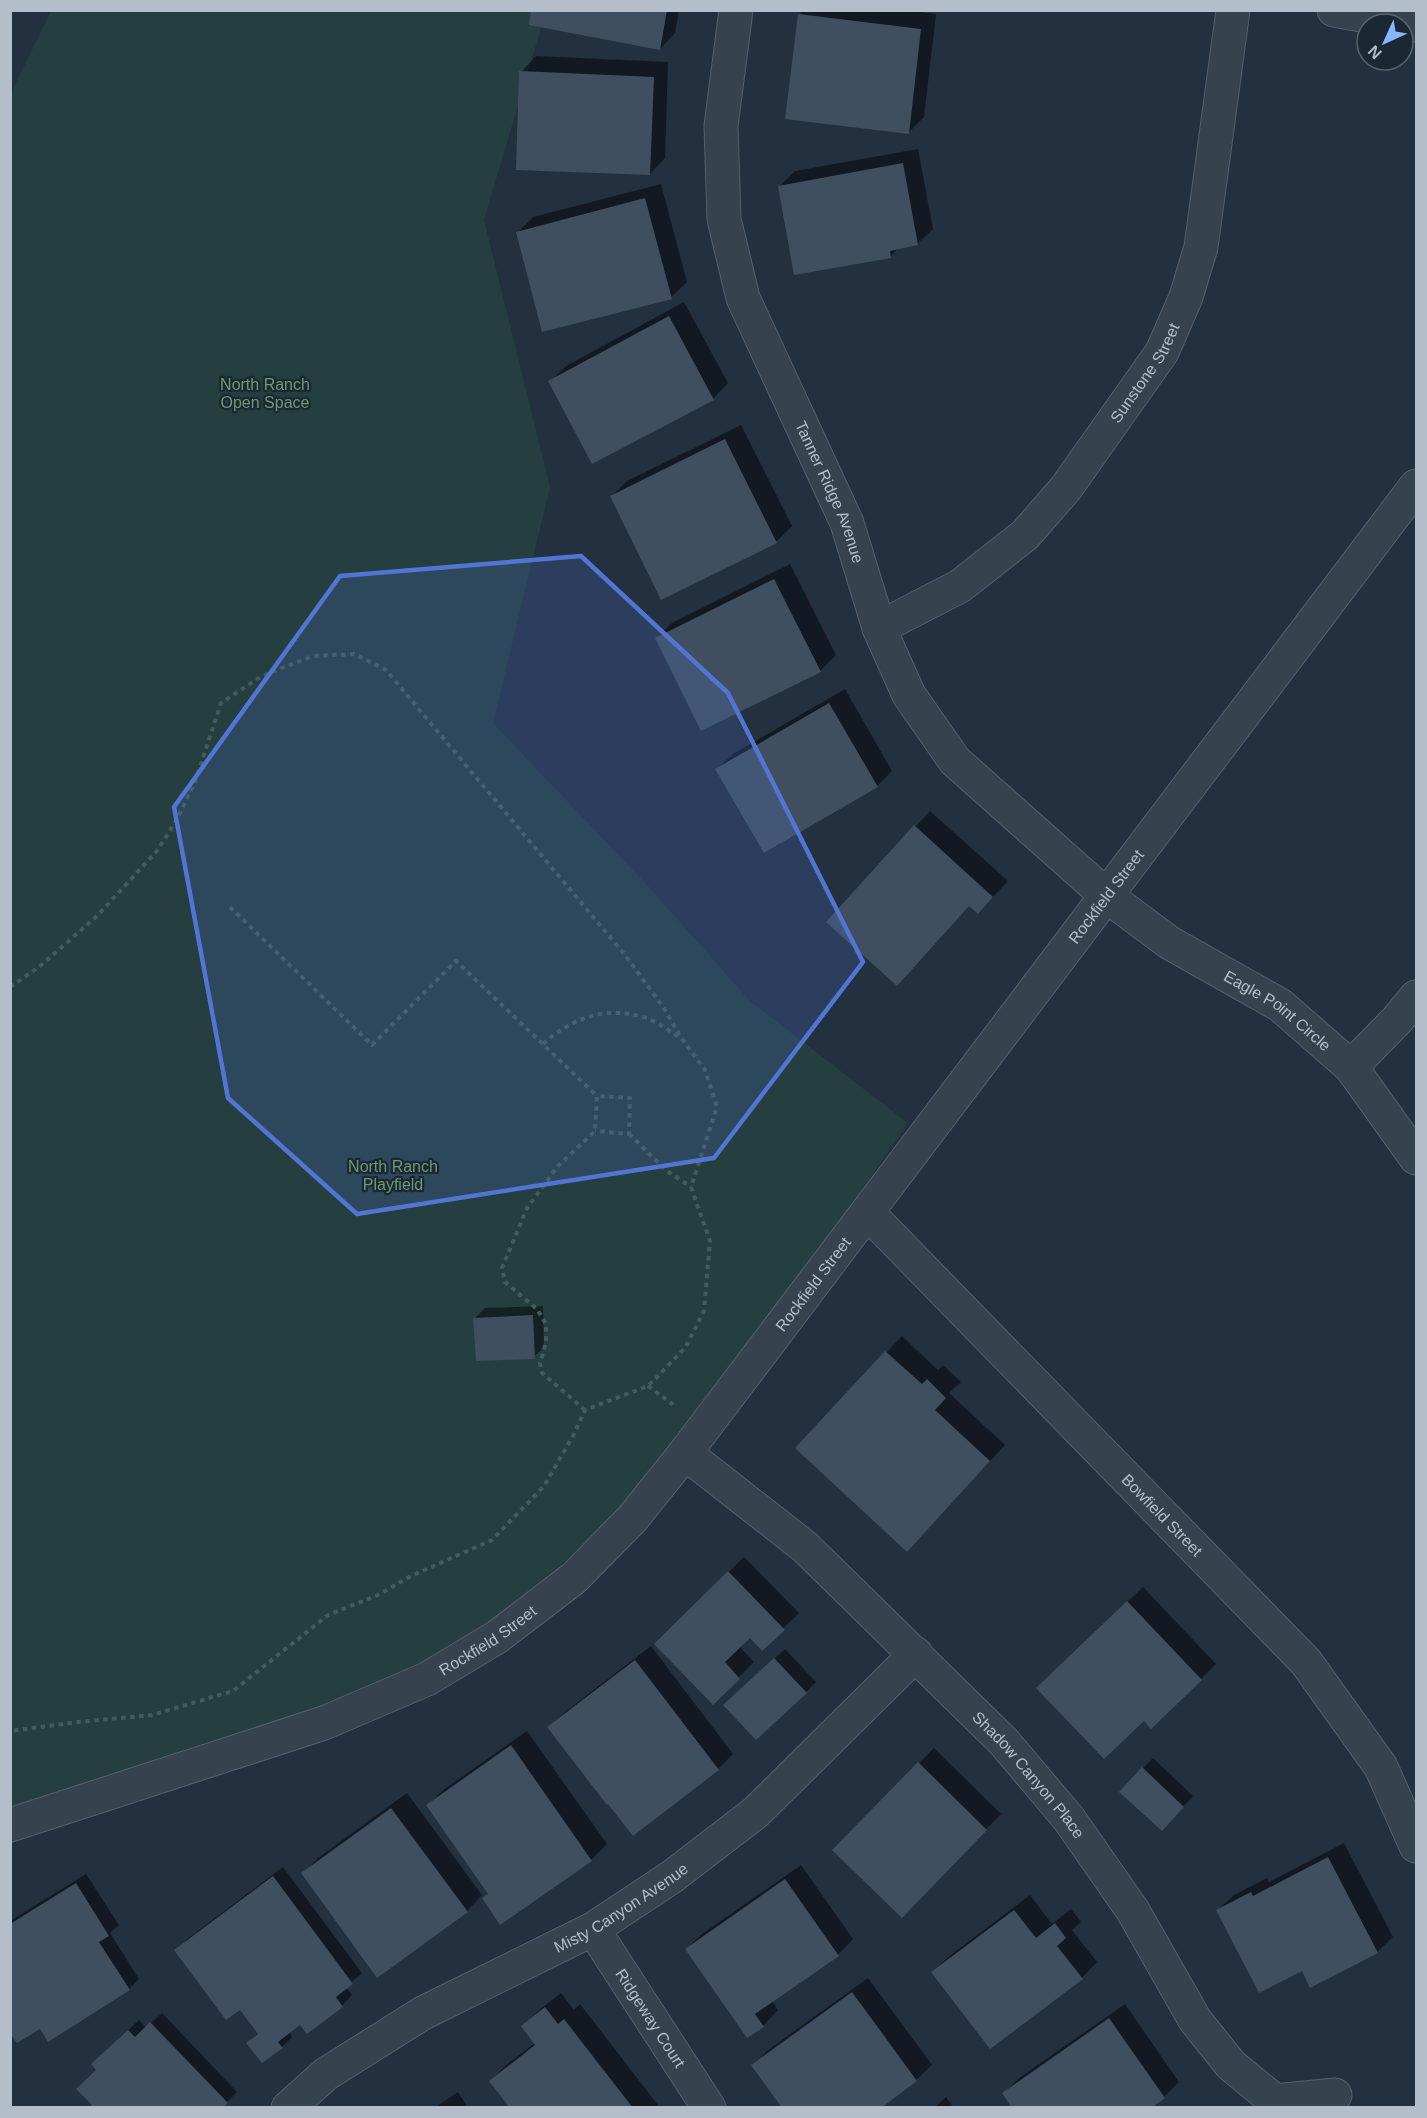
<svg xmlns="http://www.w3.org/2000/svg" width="1427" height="2118" viewBox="0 0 1427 2118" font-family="Helvetica,sans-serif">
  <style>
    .green { fill: #253e40 }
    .shadow { fill: #0007 }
    .building { fill: #3f4f5f }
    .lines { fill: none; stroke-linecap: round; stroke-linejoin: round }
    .street-casing { stroke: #55606d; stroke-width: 35 }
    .path { stroke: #435b5d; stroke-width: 4; stroke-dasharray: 4.5 4.5; stroke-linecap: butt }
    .street { stroke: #37424f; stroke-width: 33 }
    .marked { fill: #5275d3; fill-opacity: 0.2; stroke: #5275d3; stroke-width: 4.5; stroke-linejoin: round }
    .labels { text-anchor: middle; stroke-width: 4.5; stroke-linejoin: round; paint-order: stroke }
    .street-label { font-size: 16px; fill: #b4bdca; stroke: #1c2734 }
    .park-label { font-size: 16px; fill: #6a9c73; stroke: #1c2734 }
  </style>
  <rect width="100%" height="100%" fill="#233040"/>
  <!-- green -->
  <polygon class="green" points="51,11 546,11 484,220 550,487 493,723 649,887 750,1001 908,1123 855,1200 673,1441 620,1507 561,1565 485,1625 414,1667 312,1711 10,1808 10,95"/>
  <!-- shadow -->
  <g class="shadow">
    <polygon points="533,10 679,10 675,33 660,49"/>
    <polygon points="803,10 909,10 936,14 924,117 909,132 799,15"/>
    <polygon points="536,56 668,62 665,158 650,174 521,72"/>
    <polygon points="918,149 933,229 917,244 899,247 891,256 780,186 795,171"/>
    <polygon points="661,184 687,282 671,297 518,232 533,217"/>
    <polygon points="684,302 728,383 713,399 550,382 566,366"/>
    <polygon points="741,425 792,526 776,542 662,598 611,497 627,481"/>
    <polygon points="790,564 836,655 820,671 702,729 657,638 672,623"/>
    <polygon points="845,689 892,771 877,786 717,769 733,754"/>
    <polygon points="930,811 1008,881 993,897 978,912 969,905 828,922"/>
    <polygon points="543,1306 544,1347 534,1357 475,1318 485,1308"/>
    <polygon points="902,1336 938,1370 943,1365 961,1382 949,1393 1005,1445 922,1534 797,1448"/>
    <polygon points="744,1557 799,1613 762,1649 750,1636 739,1646 754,1662 713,1703 656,1644"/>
    <polygon points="1143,1587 1216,1664 1201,1679 1144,1719 1053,1673"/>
    <polygon points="651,1646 733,1754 718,1769 549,1727 565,1712"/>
    <polygon points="785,1649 816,1682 806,1692 736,1695"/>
    <polygon points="527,1731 607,1844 591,1860 501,1923 489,1893 428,1805 443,1790"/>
    <polygon points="934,1748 1001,1814 902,1916 834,1850"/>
    <polygon points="1153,1758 1193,1796 1172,1819 1143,1768"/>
    <polygon points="407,1793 482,1895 467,1911 303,1874 318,1858"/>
    <polygon points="1344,1843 1393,1937 1377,1952 1302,1969 1218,1910 1234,1895 1267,1878 1269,1882"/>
    <polygon points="801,1865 853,1939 838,1955 772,2001 778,2010 763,2026 686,1949 702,1934"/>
    <polygon points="283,1867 362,1973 346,1987 352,1995 342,2006 301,2023 289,2032 292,2037 282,2047 248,2043 259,2032 240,2008 176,1950 186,1940"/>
    <polygon points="86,1874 119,1925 110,1933 139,1979 129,1989 40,2027 10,2030 10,1921"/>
    <polygon points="1030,1895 1052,1924 1071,1909 1081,1922 1072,1930 1097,1962 1082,1978 933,1972 948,1957"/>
    <polygon points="868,1978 932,2065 916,2080 753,2065 768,2050"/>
    <polygon points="561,1993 574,2010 580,2004 658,2105 656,2108 512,2108 491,2081 506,2065 535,2043 523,2026 538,2011"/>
    <polygon points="1125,2004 1179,2082 1164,2097 1004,2093 1019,2078"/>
    <polygon points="162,2013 237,2092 221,2108 93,2105 98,2070 103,2054 139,2020 146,2028"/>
    <polygon points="458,2092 468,2108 434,2108"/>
    <polygon points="946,2097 954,2108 934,2108"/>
  </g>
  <!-- building -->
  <g class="building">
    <polygon points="531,10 667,10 660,50 529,25"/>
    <polygon points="798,14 921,29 909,134 785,119"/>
    <polygon points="519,71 654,77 650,175 516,170"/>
    <polygon points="903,163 918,245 890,251 891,258 794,275 778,186"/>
    <polygon points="645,198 672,299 542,332 516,232"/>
    <polygon points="669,316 714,400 592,464 548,381"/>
    <polygon points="725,439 777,543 661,600 610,496"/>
    <polygon points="774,579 821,672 701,731 655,638"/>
    <polygon points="829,703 878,787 764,853 715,769"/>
    <polygon points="914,825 993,897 978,914 969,906 897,986 826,922"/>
    <polygon points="533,1315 535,1359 476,1361 473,1318"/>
    <polygon points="885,1351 922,1384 927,1379 946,1398 935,1410 990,1461 907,1552 795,1448"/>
    <polygon points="728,1571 785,1630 762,1651 750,1638 725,1662 740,1679 713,1705 654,1644"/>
    <polygon points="1127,1601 1202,1680 1151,1729 1144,1721 1104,1759 1036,1688"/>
    <polygon points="774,1658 807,1693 756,1740 723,1705"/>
    <polygon points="635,1660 719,1770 633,1836 608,1804 607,1805 547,1727"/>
    <polygon points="511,1745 592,1861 500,1925 482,1898 488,1894 426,1805"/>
    <polygon points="918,1762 987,1830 902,1918 832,1850"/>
    <polygon points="1142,1767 1184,1807 1162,1831 1119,1792"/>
    <polygon points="391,1808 468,1912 377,1978 301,1873"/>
    <polygon points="1328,1857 1378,1953 1310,1988 1302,1971 1259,1993 1216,1910 1251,1892 1253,1896"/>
    <polygon points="273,1876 353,1984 336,1997 343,2007 307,2034 300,2025 278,2042 283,2048 262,2063 246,2043 258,2034 240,2010 226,2020 174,1950"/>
    <polygon points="785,1879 839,1956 755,2014 764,2027 747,2038 685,1949"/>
    <polygon points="76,1883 109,1936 99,1942 130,1990 48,2042 40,2029 17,2043 10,2033 10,1924"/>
    <polygon points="1014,1910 1036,1938 1055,1923 1066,1938 1057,1946 1083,1979 990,2049 931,1972"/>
    <polygon points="852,1992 917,2081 881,2108 782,2108 751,2065"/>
    <polygon points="545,2007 558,2024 564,2019 633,2108 510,2108 489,2081 535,2045 521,2026"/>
    <polygon points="1109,2018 1165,2098 1151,2108 1012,2108 1002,2093"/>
    <polygon points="150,2022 228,2103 223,2108 89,2108 92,2105 76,2089 96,2070 91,2064 128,2030 135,2037"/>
  </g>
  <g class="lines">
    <!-- street casing -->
    <g class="street-casing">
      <g id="street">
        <path id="s1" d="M736,10L721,126L724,219L743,298L847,523L879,628L909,695L955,761L1108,897L1170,943L1280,1005L1351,1067L1416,1158"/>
        <polyline points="1334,10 1416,25"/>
        <path id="s2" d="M879,628L960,586L1025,535L1066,488L1162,352L1186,297L1201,247L1233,10"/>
        <polyline points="1351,1067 1397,1020 1416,997"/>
        <path id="s3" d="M867,1212L1306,1662L1381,1767L1416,1846"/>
        <path id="s4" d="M685,1453L805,1547L1004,1742L1069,1819L1133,1911L1195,2020L1231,2065L1275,2101L1335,2095"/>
        <path id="s5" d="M10,1825L324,1723L427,1679L497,1637L574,1578L632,1519L685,1453L1416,486"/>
        <path id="s6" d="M593,1929L709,2108"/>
        <path id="s7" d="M288,2108L326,2074L423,2013L593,1929L673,1876L756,1812L916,1654"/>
      </g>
    </g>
    <!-- path -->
    <g class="path">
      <polyline points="230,907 372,1045 456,961 597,1096"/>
      <polyline points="10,987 39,967 97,916 157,851 177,819 195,782 221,703 262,676 313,656 354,654 386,670 625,955 663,1007 682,1039 705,1070 717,1107 691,1187 710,1241 704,1311 685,1348 648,1386 585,1410 574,1434 544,1486 492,1540 411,1576 378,1595 328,1615 233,1691 152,1715 78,1722 10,1731"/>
      <path d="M543,1044C571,1018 607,1005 646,1018C658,1022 671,1032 682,1039"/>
      <polyline points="629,1134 667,1171 691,1187"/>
      <polyline points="648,1386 675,1406"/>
      <polyline points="585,1410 542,1373 540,1364 546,1342 546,1324 537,1309 505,1282 502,1268 527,1208 558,1166 595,1131 597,1096 630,1098 629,1134 595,1131"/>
    </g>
    <!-- street -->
    <use href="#street" class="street"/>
  </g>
  <!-- marked area -->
  <path class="marked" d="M581,556L728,693L863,962L714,1158L357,1214L228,1098L174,807L340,576Z"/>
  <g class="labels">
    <!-- street labels -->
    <g class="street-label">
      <text dy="6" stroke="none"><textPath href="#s2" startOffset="376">Sunstone Street</textPath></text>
      <text dy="6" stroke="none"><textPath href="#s1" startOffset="504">Tanner Ridge Avenue</textPath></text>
      <text dy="6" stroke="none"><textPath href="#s5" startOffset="1486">Rockfield Street</textPath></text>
      <text dy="6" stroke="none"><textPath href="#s1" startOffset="1212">Eagle Point Circle</textPath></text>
      <text dy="6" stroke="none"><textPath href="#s5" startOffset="1000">Rockfield Street</textPath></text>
      <text dy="6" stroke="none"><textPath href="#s3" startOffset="423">Bowfield Street</textPath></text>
      <text dy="6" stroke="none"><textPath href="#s5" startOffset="514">Rockfield Street</textPath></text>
      <text dy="6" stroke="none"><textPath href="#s4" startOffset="472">Shadow Canyon Place</textPath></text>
      <text dy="6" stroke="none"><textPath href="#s7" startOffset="390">Misty Canyon Avenue</textPath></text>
      <text dy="6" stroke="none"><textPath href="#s6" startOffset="106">Ridgeway Court</textPath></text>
    </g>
    <!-- park labels -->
    <g class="park-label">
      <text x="265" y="390">North Ranch<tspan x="265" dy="18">Open Space</tspan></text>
      <text x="393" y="1172">North Ranch<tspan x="393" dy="18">Playfield</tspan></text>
    </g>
  </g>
  <!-- border -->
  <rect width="1427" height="2118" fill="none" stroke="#b4bdca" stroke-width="24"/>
  <!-- north arrow -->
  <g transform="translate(1385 42) rotate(225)"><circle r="28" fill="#1c2734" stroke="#596370" stroke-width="1.5"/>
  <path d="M0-4.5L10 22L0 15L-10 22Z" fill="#86b8fd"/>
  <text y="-9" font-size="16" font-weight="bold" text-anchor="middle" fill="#b4bdca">N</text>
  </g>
</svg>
